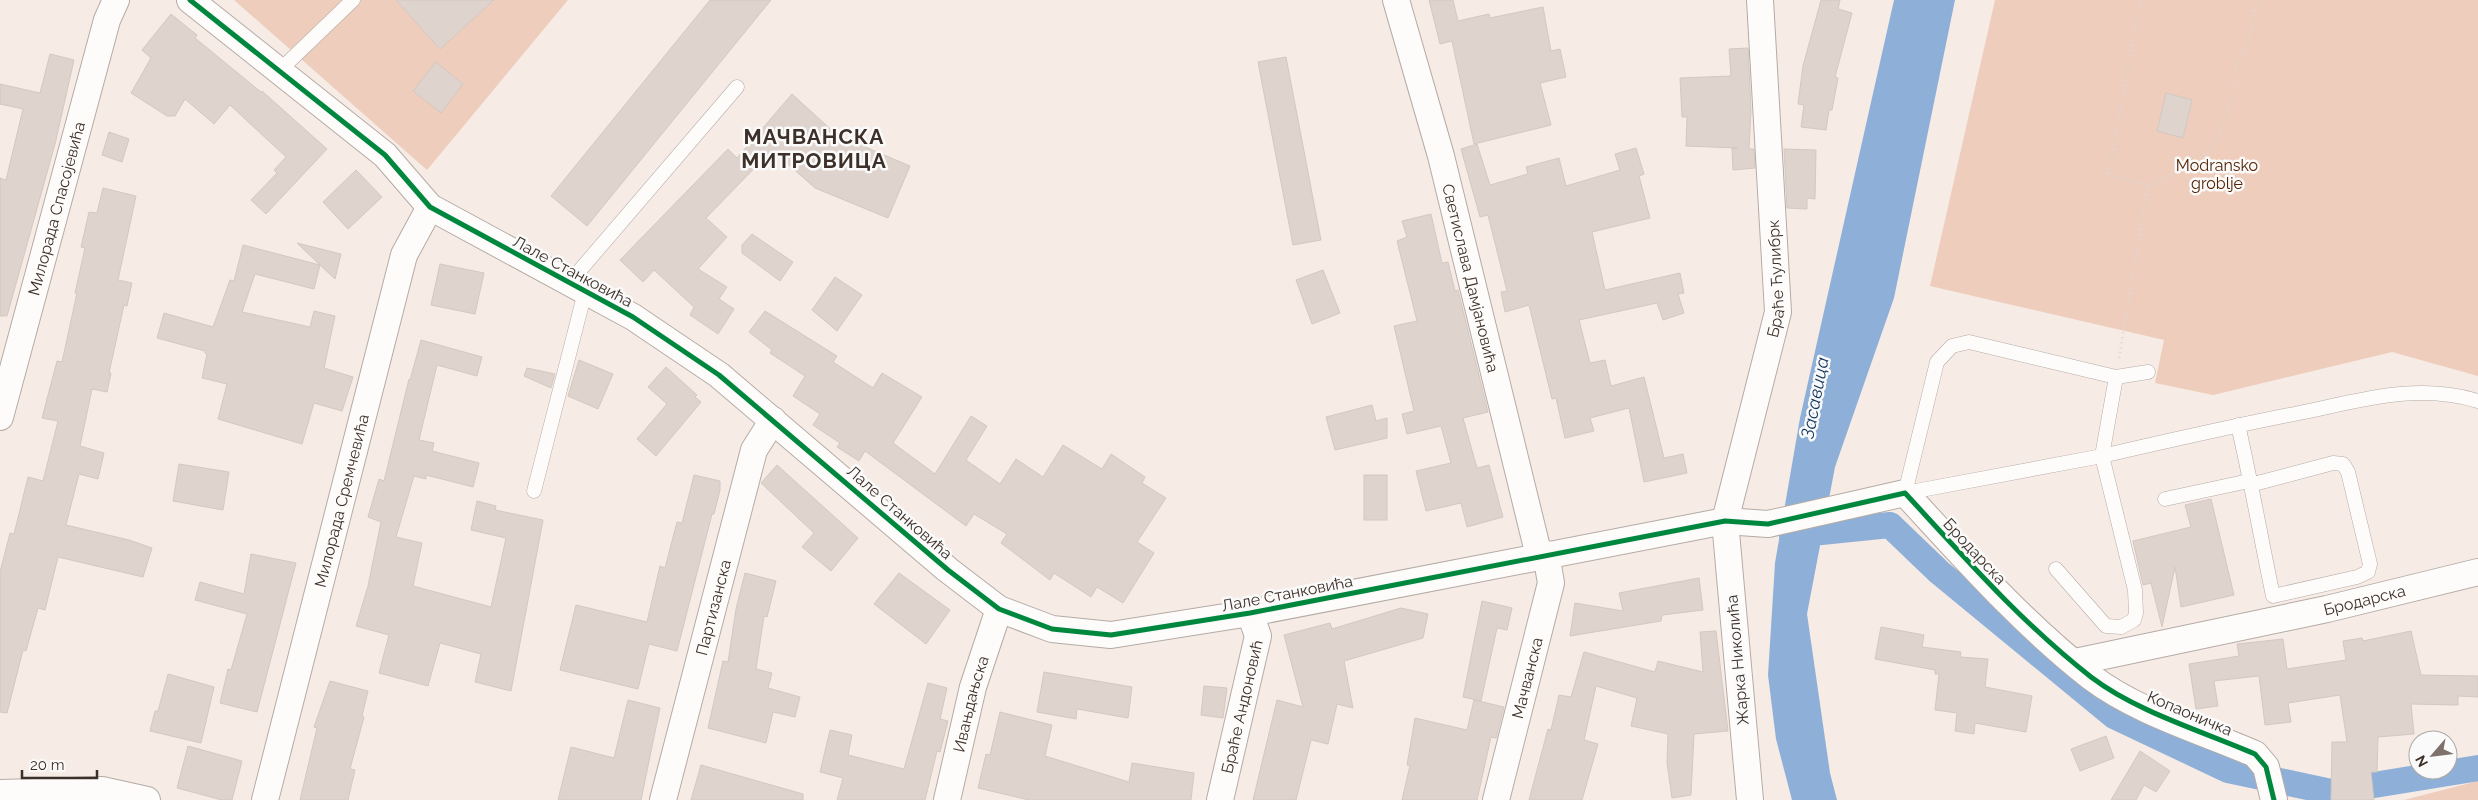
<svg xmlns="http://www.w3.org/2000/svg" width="2478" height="800" viewBox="0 0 2478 800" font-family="Raleway,sans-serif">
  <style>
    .green { fill: #eecdbc }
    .water { fill: #8eb0d8 }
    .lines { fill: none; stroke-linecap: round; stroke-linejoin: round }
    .canal { stroke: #8eb0d8; stroke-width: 26 }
    .building { fill: #dfd3cd; stroke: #d3c8c2 }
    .service-casing { stroke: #b5aba5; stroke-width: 15 }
    .minor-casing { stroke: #b5aba5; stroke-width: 28 }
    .path { stroke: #dcd9d7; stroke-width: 3; stroke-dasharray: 1 4; stroke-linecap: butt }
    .service { stroke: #fefcfb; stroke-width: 14 }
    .minor { stroke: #fefcfb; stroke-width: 26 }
    .cycleway-casing { stroke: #fafafa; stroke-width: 8 }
    .cycleway { stroke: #00873e; stroke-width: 5 }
    .labels { text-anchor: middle; stroke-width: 5; stroke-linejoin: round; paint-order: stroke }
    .park-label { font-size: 16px; fill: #542304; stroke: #fafafa }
    .street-label { font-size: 16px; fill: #3d3029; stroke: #fafafa }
    .water-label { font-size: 18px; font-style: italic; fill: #10365e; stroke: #fafafa }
    .district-label { font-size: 21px; font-weight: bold; letter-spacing: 1px; fill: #3d3029; stroke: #fafafa }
  </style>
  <rect width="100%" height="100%" fill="#f6ebe5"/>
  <!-- green -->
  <g class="green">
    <polygon points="234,0 568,0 427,170"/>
    <polygon points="1995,0 2478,0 2478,376 2392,352 2213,395 2155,383 2164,340 1930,286"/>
    <polygon points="2478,781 2478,800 2404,800"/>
  </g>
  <!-- water -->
  <polygon class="water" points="1894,0 1955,0 1894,298 1835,467 1807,614 1830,773 1837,800 1792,800 1776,739 1768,675 1775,563 1800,418"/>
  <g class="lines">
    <!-- canal -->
    <polyline class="canal" points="1792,535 1890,525 1939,572 2114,716 2228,770 2331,792 2478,768"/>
  </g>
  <!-- building -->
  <g class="building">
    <polygon points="396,0 494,0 440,49"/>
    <polygon points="710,0 771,0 587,226 551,196"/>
    <polygon points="1429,0 1453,0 1458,21 1489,14 1490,18 1543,7 1551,51 1560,49 1566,77 1540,83 1551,125 1474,144 1452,41 1440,44"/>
    <polygon points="1821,0 1840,0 1838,9 1852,13 1835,77 1838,78 1832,110 1829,110 1826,130 1801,127 1804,105 1798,104 1803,66"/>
    <polygon points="171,14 197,35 195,38 261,92 262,91 327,149 266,214 251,200 277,173 274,170 286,157 230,105 214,124 185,99 175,116 167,116 131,93 151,58 142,50"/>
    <polygon points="1748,48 1751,110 1749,149 1754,149 1755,168 1733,170 1732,148 1737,148 1686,146 1687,117 1682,117 1680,78 1731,76 1729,49"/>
    <polygon points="50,54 74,60 55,144 7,316 0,316 0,178 6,180 23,109 0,104 0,84 40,93"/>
    <polygon points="1286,57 1321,240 1293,245 1258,62"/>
    <polygon points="436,62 463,84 441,113 413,91"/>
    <polygon points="2166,93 2192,100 2183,138 2157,131"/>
    <polygon points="792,94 837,135 910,166 888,218 815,188 772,150 706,218 727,237 698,269 727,287 719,299 734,309 718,334 690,315 694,307 654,270 643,282 620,260 728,149 737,158"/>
    <polygon points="109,132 129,139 122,162 102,155"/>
    <polygon points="1477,144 1490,185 1528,174 1526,167 1559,158 1566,186 1620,170 1615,154 1636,148 1644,174 1639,176 1650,218 1592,232 1605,290 1680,273 1684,293 1678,294 1684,313 1663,320 1657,303 1579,320 1590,363 1605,360 1611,386 1644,377 1664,458 1683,454 1687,473 1644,482 1629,408 1590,418 1594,431 1565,438 1556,398 1552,399 1529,305 1505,312 1501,292 1507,291 1488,215 1480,217 1461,149"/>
    <polygon points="1784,149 1816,150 1815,199 1807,198 1807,209 1787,208"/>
    <polygon points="356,170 382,197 348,229 323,202"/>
    <polygon points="103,188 136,196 118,280 132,283 127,306 124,305 109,373 111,373 107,392 92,389 80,446 104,453 98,479 79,474 66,525 129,540 152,548 143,577 58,557 45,610 38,608 26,651 23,650 7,713 0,712 0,572 10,533 14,534 28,477 43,481 58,421 42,418 57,361 62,362 77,293 75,293 85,248 81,247 89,212 97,213"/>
    <polygon points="1431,214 1442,263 1448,262 1455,291 1458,290 1488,412 1463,418 1477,468 1489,465 1503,517 1467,527 1461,503 1426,511 1416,471 1451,463 1441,426 1407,434 1402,414 1414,411 1394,326 1417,321 1397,241 1407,237 1402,221"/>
    <polygon points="752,234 793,262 780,281 742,253 742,245"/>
    <polygon points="297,243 341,254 335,279 320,265 314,289 255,274 242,312 310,327 314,311 335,316 324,368 353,377 342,411 314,403 302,444 218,419 227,384 202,378 207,354 205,353 205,351 157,338 164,313 213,327 230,280 234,281 243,245 320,265"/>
    <polygon points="440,264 484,273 475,314 431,305"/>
    <polygon points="1323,270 1340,313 1312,324 1296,280"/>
    <polygon points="835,277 862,295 837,331 812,310"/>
    <polygon points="765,311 837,356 833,362 873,388 882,373 922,397 893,443 935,474 971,416 987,426 966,460 1000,484 1016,459 1043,477 1063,445 1102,469 1111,454 1145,477 1142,483 1166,498 1137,542 1154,553 1123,603 1097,587 1091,597 1054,573 1050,580 1001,543 1007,534 974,514 966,526 865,451 859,461 837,447 840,443 813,425 820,414 793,396 805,376 770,353 772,350 749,332"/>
    <polygon points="421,340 482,357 477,376 437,365 419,440 434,443 432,451 479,463 473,487 426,475 426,479 414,476 396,537 422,543 413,586 491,607 506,538 471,530 477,501 496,506 495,510 543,520 511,691 475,682 481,654 440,643 428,686 379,673 389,635 356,626 368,586 381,522 368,517 379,479 384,481 409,379 410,380"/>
    <polygon points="579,360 613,374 598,409 568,396"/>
    <polygon points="666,367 697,395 695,397 701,402 656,456 637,439 667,404 648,387"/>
    <polygon points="527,368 555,374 551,388 524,376"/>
    <polygon points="1372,405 1376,421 1387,418 1387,438 1335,450 1326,417"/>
    <polygon points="179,464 229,472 223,510 173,501"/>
    <polygon points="777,465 858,538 831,571 802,547 814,533 761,483"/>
    <polygon points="694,475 720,481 720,490 714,514 712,514 677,651 649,644 638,689 560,670 576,605 647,622 660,566 665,568 677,522 682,523"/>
    <rect x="1364" y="475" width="23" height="45"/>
    <polygon points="2211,499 2234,595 2181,607 2175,567 2162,627 2151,583 2143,585 2133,541 2191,527 2185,505"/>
    <polygon points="251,554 296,563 257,712 220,703 228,669 231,670 247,614 195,600 200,582 244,594"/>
    <polygon points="745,573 776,581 767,617 764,616 756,669 772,673 768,688 800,697 795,717 773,712 766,743 708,728 723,661 728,662 736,609"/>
    <polygon points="899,573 950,610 926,644 874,604"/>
    <polygon points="1699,578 1703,610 1662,615 1661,621 1570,636 1575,603 1623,611 1619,593"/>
    <polygon points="1482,601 1512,608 1507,630 1497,628 1481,701 1463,697"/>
    <polygon points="1401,608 1428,614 1423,638 1344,661 1353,708 1337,704 1328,744 1311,740 1296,800 1253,800 1277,700 1303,707 1284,635 1330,623 1332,629"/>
    <polygon points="1881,627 1924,635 1922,647 1961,652 1960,657 1988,659 1985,687 2032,696 2026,732 1975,723 1974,734 1955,731 1957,713 1935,710 1939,674 1935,674 1935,670 1875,659"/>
    <polygon points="1716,631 1728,731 1694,734 1691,795 1672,798 1667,763 1668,734 1631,726 1637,698 1596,686 1584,740 1598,744 1582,800 1529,800 1548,729 1551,730 1559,695 1571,697 1584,652 1655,672 1658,661 1703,672 1700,632"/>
    <polygon points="2411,631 2421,675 2478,676 2478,697 2458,696 2458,705 2411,704 2414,734 2378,737 2377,772 2371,772 2374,800 2331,800 2332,742 2347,742 2340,695 2288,703 2291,722 2265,725 2259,676 2214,681 2218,706 2196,709 2189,664 2239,656 2237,644 2283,639 2287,669 2346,660 2343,641 2362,638 2363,641"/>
    <polygon points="1044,672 1132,687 1128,718 1077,709 1076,719 1037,712"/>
    <polygon points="168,674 214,687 201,743 150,731 155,711 158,711"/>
    <polygon points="330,681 368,691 362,716 364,717 350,769 355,770 348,800 300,800 317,728 314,727"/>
    <polygon points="928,683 947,688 940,719 948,721 940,752 937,751 925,800 837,800 843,778 820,772 830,730 852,735 848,755 904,769"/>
    <polygon points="1204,686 1227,688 1223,718 1201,715"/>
    <polygon points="628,700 660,708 641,800 558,800 571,747 614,758"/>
    <polygon points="1474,700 1504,707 1496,738 1491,737 1477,800 1402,800 1410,765 1407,765 1415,718 1467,730"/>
    <polygon points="1000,712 1052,725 1045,756 1129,782 1132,763 1194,773 1191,800 1029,800 978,788 986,754 990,755"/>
    <polygon points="2106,736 2114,758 2080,771 2071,749"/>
    <polygon points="188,746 242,761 232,800 222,800 177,788"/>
    <polygon points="2140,751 2170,771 2156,792 2144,785 2136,800 2111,800"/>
    <polygon points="701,765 803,794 803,800 691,800"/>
  </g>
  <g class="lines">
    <!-- service casing -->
    <g class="service-casing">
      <g id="service">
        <polyline points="279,71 353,0"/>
        <polyline points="569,283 737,87"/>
        <path d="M2116,377L2102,456C2167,441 2233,426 2299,413C2359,401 2417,382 2478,401"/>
        <path d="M2238,425C2251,481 2261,539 2273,596L2357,577L2368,572L2370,564L2348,472L2343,464L2333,463L2250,485"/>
        <polyline points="534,491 585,292"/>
        <polyline points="2165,499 2249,481"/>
        <polyline points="2056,569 2106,626 2121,627 2134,620 2136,613 2135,590 2102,456 1905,493 1937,362 1952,346 1969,342 2116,377 2148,372"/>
      </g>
    </g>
    <!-- minor casing -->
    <g class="minor-casing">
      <g id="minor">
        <path d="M190,0L385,155L430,207L633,317L719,375L948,570L999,609L1052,629L1111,635L1250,613L1725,521L1768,524L1905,493C1964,557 2022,623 2091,677C2137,712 2202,731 2255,754L2266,767L2274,800"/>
        <path id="s1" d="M1396,0L1441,156L1539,556"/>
        <path id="s2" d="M0,417L107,20L116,0"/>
        <path id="s3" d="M2075,662L2327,609L2478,572"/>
        <polyline points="0,793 102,790 147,800"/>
        <path id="s4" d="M265,800L404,255L430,207"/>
        <path id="s5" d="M663,800L754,450L773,420"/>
        <path id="s6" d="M947,800L973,687L999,609"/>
        <path id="s7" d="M1220,800L1258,636L1250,613"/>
        <path id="s8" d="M1496,800L1551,583L1546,554"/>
        <path id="s9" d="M1750,800L1725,521L1778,312L1760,0"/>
      </g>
    </g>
    <!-- path -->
    <g class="path">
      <polyline points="2148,186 2194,164 2214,145 2234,95 2235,70 2247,47 2257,0"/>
      <polyline points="2119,358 2148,186 2109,174 2140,0"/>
    </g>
    <!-- service -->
    <use href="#service" class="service"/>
    <!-- minor -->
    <use href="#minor" class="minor"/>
    <!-- cycleway casing -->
    <g class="cycleway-casing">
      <path id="cycleway" d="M190,0L385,155L430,207L633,317L719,375L948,570L999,609L1052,629L1111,635L1250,613L1725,521L1768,524L1905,493C1964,557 2022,623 2091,677C2137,712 2202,731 2255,754L2266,767L2274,800"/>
    </g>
    <!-- cycleway -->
    <use href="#cycleway" class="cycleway"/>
  </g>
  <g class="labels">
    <!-- park labels -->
    <g class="park-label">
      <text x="2217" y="171">Modransko<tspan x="2217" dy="18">groblje</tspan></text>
    </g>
    <!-- street labels -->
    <g class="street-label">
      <text dy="6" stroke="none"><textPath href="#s2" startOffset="216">Милорада Спасојевића</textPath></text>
      <text transform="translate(573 271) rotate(28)" y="6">Лале Станковића</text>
      <text dy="6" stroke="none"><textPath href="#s1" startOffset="288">Светислава Дамјановића</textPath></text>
      <text dy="6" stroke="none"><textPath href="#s9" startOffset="529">Браће Ћулибрк</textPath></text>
      <text dy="6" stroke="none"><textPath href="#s4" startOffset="309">Милорада Сремчевића</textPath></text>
      <text transform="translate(900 512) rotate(41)" y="6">Лале Станковића</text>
      <text transform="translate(1975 551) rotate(47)" y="6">Бродарска</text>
      <text transform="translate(1287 593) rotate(-11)" y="6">Лале Станковића</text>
      <text dy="6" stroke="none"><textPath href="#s3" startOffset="296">Бродарска</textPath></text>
      <text dy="6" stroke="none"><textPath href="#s5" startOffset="199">Партизанска</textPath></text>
      <text transform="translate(1737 660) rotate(-95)" y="6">Жарка Николића</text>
      <text dy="6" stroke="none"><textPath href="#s8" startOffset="126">Мачванска</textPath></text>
      <text dy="6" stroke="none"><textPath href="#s6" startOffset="99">Ивањдањска</textPath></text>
      <text dy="6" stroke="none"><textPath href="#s7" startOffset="96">Браће Андоновић</textPath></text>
      <text transform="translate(2190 713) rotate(23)" y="6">Копаоничка</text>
    </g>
    <!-- water labels -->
    <g class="water-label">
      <text transform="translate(1815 398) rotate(-79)" y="6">Засавица</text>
    </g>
    <!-- district labels -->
    <g class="district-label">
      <text x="814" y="144">МАЧВАНСКА<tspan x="814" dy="24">МИТРОВИЦА</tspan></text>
    </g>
  </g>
  <!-- north arrow -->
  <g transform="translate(2433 755) rotate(242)"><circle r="24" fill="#fafafa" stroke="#aea9a6"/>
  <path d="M0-4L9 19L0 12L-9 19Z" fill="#7e716b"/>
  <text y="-8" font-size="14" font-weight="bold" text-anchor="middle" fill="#3d3029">N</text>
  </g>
  <!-- scale -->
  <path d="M22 770v8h75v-8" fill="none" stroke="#3d3029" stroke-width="2.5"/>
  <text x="30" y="770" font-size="15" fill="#3d3029" stroke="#fafafa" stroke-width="4" paint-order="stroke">20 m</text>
</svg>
